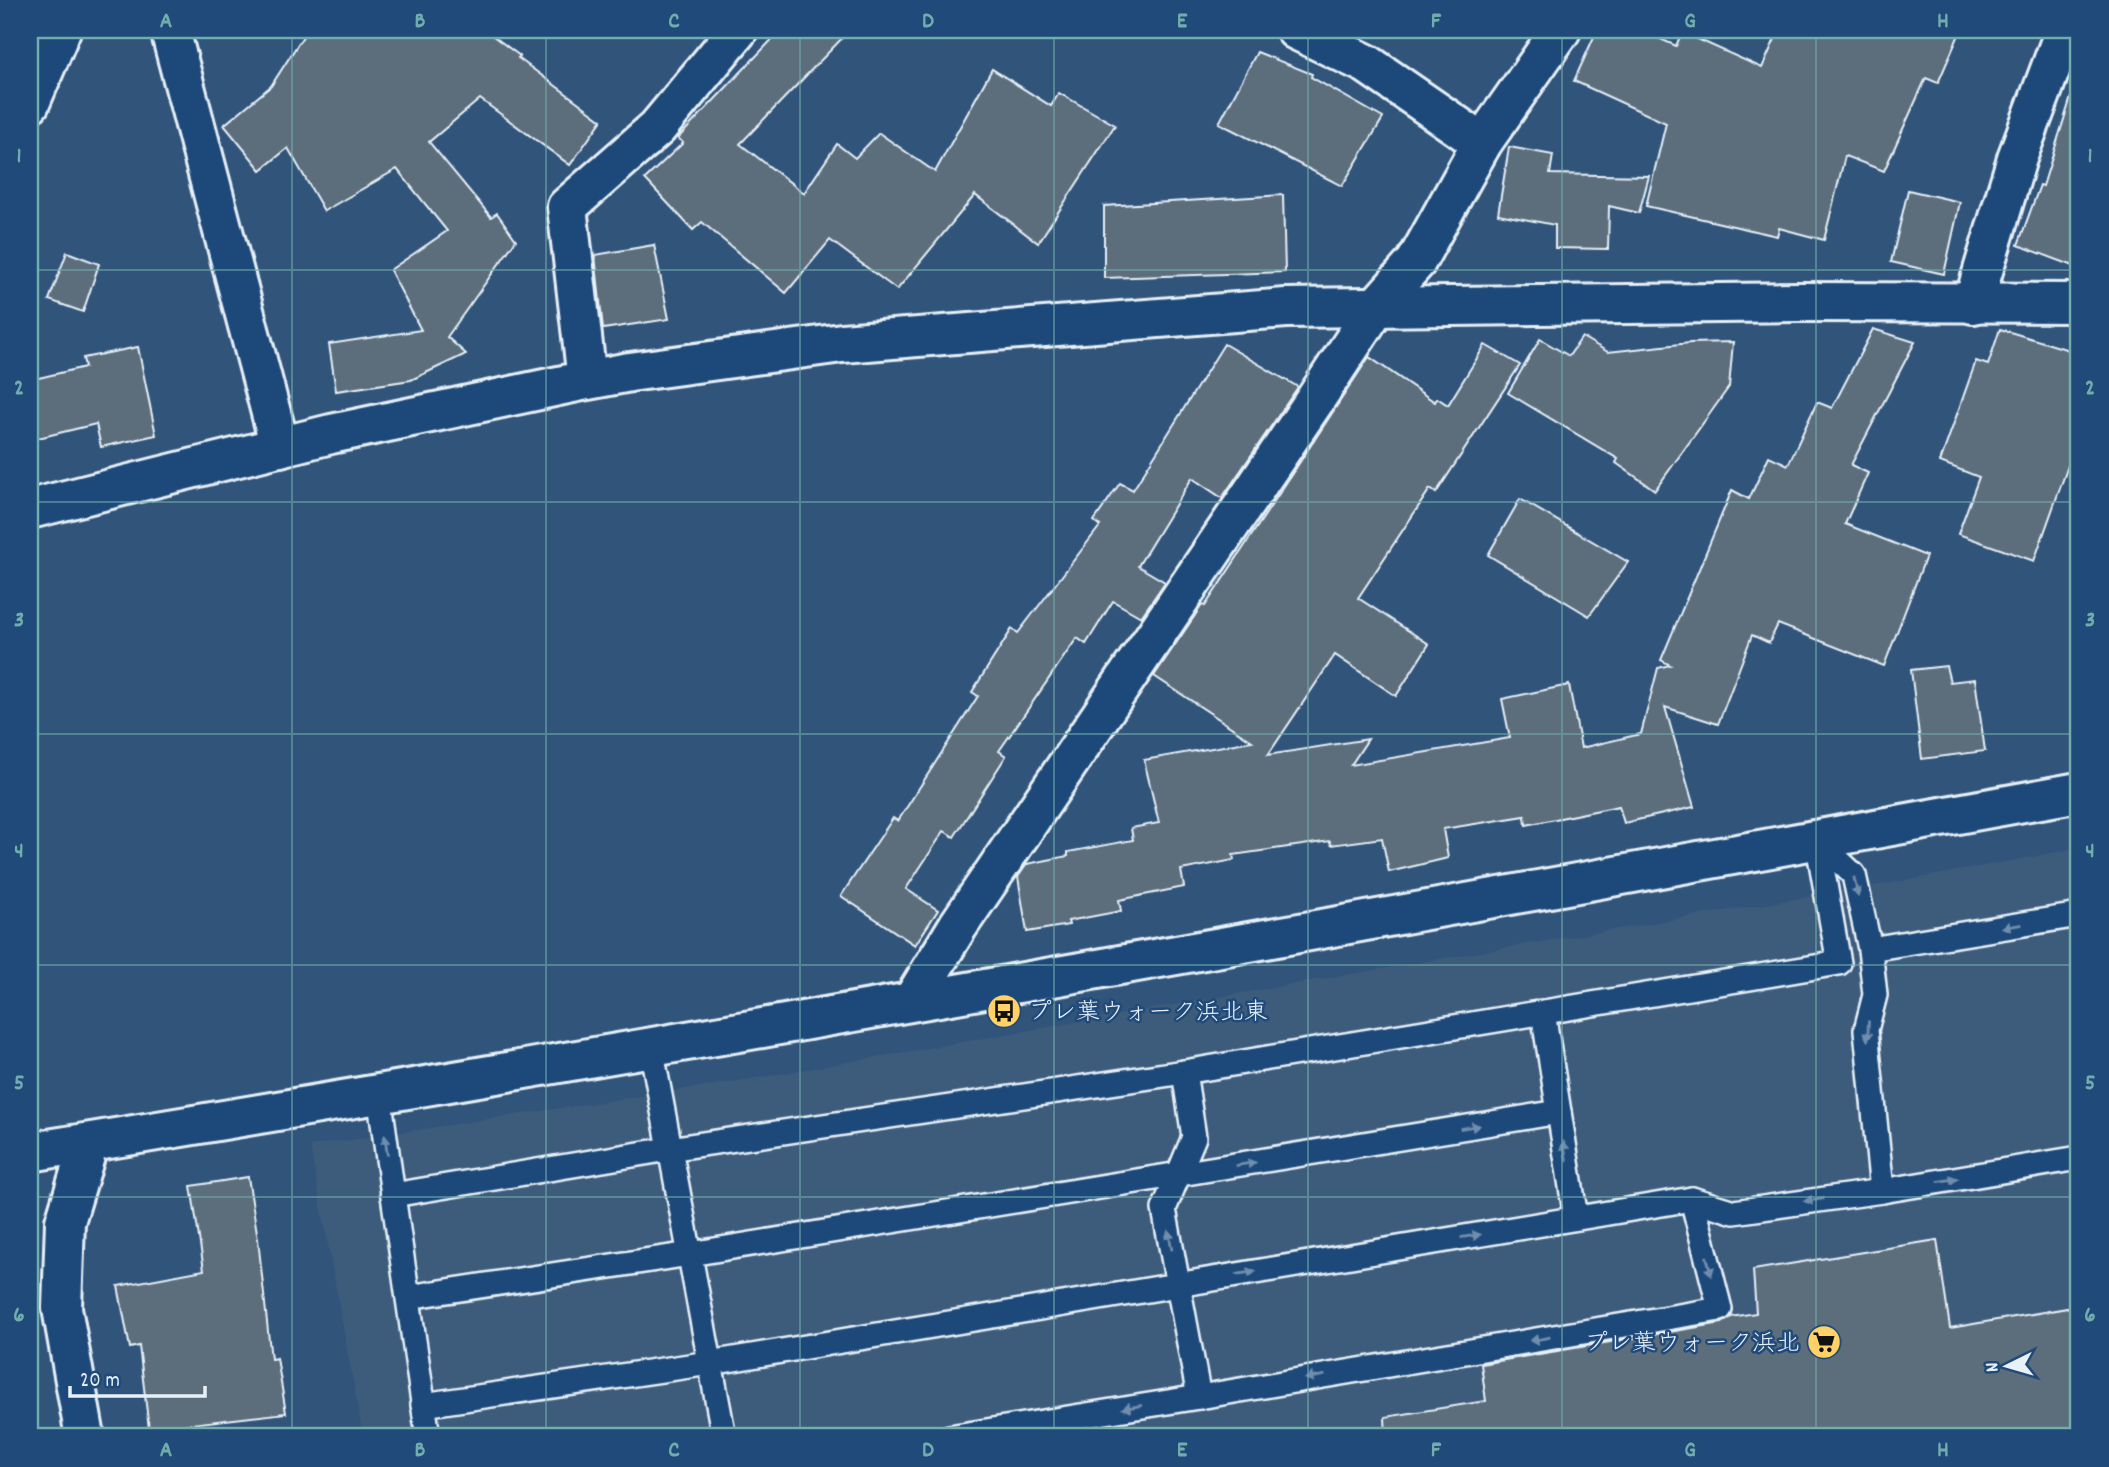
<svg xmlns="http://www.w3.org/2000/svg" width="2109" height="1467" viewBox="0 0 2109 1467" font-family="Dekko,'Klee One',sans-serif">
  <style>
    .built { fill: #3e5c7b }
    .building { fill: #5b6d7c; stroke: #e8f1f8; stroke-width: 2 }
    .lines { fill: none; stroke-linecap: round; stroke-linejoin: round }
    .service-casing { stroke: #e8f1f8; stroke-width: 28 }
    .minor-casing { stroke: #e8f1f8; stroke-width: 44 }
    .tertiary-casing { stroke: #e8f1f8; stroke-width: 44 }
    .service { stroke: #1f4a7a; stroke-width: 23 }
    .minor { stroke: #1f4a7a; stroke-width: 38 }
    .tertiary { stroke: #1f4a7a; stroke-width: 38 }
    .oneway { fill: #6f8dac }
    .grid { fill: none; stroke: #71adac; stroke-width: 2; stroke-opacity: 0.55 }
    .labels { text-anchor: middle; stroke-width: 5; stroke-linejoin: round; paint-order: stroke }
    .poi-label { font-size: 24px; fill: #e8f1f8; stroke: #1f4a7a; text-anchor: start }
    .neatline { fill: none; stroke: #71adac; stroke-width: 2.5 }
    .grid-label { font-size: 23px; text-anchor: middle; font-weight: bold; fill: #71adac }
  </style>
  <rect width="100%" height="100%" fill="#31547b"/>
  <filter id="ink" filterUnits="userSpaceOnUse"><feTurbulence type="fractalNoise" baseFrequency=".0143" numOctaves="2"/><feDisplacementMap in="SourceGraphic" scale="14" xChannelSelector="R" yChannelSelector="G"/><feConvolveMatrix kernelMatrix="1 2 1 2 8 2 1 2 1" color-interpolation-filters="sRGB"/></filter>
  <g filter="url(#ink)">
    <!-- built -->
    <polygon class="built" points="2079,848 2079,1437 363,1437 310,1146 739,1081 1351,974 1925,877"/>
    <!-- building -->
    <g class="building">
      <polygon points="307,30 485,30 520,56 518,58 602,120 570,165 480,99 429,142 491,217 497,213 516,240 447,337 466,354 411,380 336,391 329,344 421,330 390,270 447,231 397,169 324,211 288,148 261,170 224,125 271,86"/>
      <polygon points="781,30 850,30 740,144 804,193 837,144 855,158 879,133 935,172 992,69 1051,106 1059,93 1115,125 1038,243 975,195 897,290 830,240 786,293 702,222 693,230 645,179 683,143 678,138"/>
      <polygon points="1597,30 1640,30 1676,46 1682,32 1762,68 1779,30 1961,30 1938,83 1926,78 1884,171 1845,156 1824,240 1779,228 1777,236 1646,206 1666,123 1574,81"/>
      <polygon points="1257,52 1312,74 1311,77 1383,118 1342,186 1219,123"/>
      <polygon points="2071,97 2079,98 2079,268 2018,245 2040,185 2043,186"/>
      <polygon points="1509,147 1553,155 1550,174 1649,176 1639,213 1609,206 1608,249 1555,248 1555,225 1498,214"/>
      <polygon points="1908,190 1960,202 1944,274 1891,262"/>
      <polygon points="1283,195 1285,272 1104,278 1104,206"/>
      <polygon points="654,245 669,319 603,329 595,255"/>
      <polygon points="67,252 99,264 83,312 49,300"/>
      <polygon points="1873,329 1915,342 1851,465 1868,473 1845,524 1926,556 1884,666 1778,624 1769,643 1752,635 1718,724 1665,707 1694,807 1624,823 1619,806 1526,825 1525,816 1443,829 1448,858 1389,872 1382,838 1331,845 1330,841 1233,855 1234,860 1181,870 1184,887 1119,900 1121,911 1068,921 1069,925 1027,932 1018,877 1027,864 1068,856 1068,852 1133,840 1131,828 1159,823 1144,760 1252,741 1154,676 1202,605 1205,606 1369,357 1435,402 1437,398 1448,405 1485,345 1520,365 1436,493 1430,489 1358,598 1429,644 1396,696 1335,655 1268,755 1368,739 1351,765 1510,738 1502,699 1569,685 1581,748 1641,734 1658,668 1670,665 1661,660 1732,490 1749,499 1769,456 1788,465 1817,402 1832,408"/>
      <polygon points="2000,329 2079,353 2079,435 2034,561 1958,534 1979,477 1940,462 1976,361 1988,365"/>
      <polygon points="1582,337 1608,352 1690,343 1733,342 1729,387 1655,490 1616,463 1618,459 1508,393 1540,339 1569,356"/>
      <polygon points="1224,344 1298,387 1222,498 1192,478 1138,566 1165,582 1141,617 1113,601 1086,644 1077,638 999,751 1006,756 954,837 944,831 906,889 938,910 915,945 841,896 893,818 898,821 978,696 972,692 1012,629 1018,633 1100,526 1094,521 1120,483 1133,490"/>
      <polygon points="138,347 156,435 101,447 96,424 30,440 30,380 85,367 83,358"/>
      <polygon points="1520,499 1628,562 1589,616 1488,555"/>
      <polygon points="1946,666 1950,682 1975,679 1985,751 1922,759 1911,670"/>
      <polygon points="248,1177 258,1239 271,1359 277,1358 286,1413 149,1429 139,1346 130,1348 118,1286 204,1270 191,1186"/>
      <polygon points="1937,1240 1950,1328 2079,1306 2079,1437 1386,1437 1385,1417 1486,1401 1481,1364 1722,1323 1731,1317 1756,1313 1753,1270"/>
    </g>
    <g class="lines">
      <!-- service casing -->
      <g class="service-casing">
        <g id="service">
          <polyline points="1817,840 1854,875 1870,949"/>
          <polyline points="2079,915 1870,949 1875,995 1866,1030 1882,1191 2079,1158"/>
          <polyline points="1543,1012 1576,1218"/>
          <polyline points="651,1047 724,1437"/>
          <polyline points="379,1094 393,1195"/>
          <polyline points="1692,1199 1720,1309 1199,1397 1164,1209 1194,1137 1184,1072 1839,963 1817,840"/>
          <polyline points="408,1297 690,1254 1559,1112"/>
          <polyline points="423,1405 710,1363 1692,1199 1734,1212 1882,1191"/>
          <polyline points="428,1437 393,1195 669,1149 1184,1072"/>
          <polyline points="949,1437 1199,1397"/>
        </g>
      </g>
      <!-- minor casing -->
      <g class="minor-casing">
        <g id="minor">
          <polyline points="170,30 280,447"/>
          <polyline points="1296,30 1367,64 1482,143"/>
          <polyline points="1973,304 2017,158 2065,30"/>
          <polyline points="1376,307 1416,262 1482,143 1561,30"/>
          <polyline points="587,380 567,207 657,128 738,30"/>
          <polyline points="85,1437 62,1308 65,1222 89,1143"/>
        </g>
      </g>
      <!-- tertiary casing -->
      <g class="tertiary-casing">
        <g id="tertiary">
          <polyline points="30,103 61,30"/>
          <polyline points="30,509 331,434 587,380 630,372 842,343 1286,308 1801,302 2079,303"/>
          <polyline points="913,1000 958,926 1313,403 1376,307"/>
          <path d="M30,1152C714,1040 1397,916 2079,792"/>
        </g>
      </g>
      <!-- service -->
      <use href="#service" class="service"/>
      <!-- minor -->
      <use href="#minor" class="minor"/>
      <!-- tertiary -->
      <use href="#tertiary" class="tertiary"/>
    </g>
    <!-- one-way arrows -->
    <defs><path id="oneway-solid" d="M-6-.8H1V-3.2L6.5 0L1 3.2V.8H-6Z" transform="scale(1.75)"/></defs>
    <g class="oneway">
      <use href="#oneway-solid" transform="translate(1856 887) rotate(78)"/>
      <use href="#oneway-solid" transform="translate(2012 926) rotate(171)"/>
      <use href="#oneway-solid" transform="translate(1868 1031) rotate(93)"/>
      <use href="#oneway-solid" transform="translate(1470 1127) rotate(-9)"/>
      <use href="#oneway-solid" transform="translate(386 1145) rotate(-98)"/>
      <use href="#oneway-solid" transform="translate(1565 1151) rotate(-99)"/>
      <use href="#oneway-solid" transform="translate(1246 1164) rotate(-9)"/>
      <use href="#oneway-solid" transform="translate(1948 1180) rotate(-9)"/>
      <use href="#oneway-solid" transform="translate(1814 1200) rotate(172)"/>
      <use href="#oneway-solid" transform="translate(1471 1236) rotate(-9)"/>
      <use href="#oneway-solid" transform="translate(1170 1240) rotate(-101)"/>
      <use href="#oneway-solid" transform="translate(1709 1266) rotate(76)"/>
      <use href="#oneway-solid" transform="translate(1246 1273) rotate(-9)"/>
      <use href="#oneway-solid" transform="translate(1540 1339) rotate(170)"/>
      <use href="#oneway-solid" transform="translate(1315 1377) rotate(170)"/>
      <use href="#oneway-solid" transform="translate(1132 1407) rotate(171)"/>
    </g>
  </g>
  <!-- grid -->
  <path class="grid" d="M292,30V1437M546,30V1437M800,30V1437M1054,30V1437M1308,30V1437M1562,30V1437M1816,30V1437M30,270H2079M30,502H2079M30,734H2079M30,965H2079M30,1197H2079"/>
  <!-- icons -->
  <defs>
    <g id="bus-disc" transform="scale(1.75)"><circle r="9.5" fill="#ffd166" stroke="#1f4a7a"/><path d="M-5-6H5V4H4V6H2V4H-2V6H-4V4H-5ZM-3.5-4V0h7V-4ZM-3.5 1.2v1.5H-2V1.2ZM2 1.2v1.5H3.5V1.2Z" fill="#111"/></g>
    <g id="supermarket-disc" transform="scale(1.75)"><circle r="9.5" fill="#ffd166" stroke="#1f4a7a"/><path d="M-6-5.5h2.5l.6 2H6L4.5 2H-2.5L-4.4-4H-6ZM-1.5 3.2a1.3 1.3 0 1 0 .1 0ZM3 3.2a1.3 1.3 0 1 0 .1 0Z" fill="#111"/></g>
  </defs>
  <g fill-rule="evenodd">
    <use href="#bus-disc" x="1004" y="1011"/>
    <use href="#supermarket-disc" x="1824" y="1342"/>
  </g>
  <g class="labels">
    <!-- poi labels -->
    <g class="poi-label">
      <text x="1028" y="1019">プレ葉ウォーク浜北東</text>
      <text x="1800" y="1350" text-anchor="end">プレ葉ウォーク浜北</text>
    </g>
  </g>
  <!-- margin -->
  <rect width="2109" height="1467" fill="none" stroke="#1f4a7a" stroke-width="77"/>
  <!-- north arrow -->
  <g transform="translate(2007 1366) rotate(265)" stroke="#1f4a7a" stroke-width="5" paint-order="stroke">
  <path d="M0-5L12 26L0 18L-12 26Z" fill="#e8f1f8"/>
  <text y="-10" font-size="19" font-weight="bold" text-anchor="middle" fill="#e8f1f8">N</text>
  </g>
  <!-- scale -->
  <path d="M70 1386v10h135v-10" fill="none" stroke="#e8f1f8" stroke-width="3.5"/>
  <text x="80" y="1386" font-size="21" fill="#e8f1f8" stroke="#1f4a7a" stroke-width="5" paint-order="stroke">20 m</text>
  <rect x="38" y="38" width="2032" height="1390" class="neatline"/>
  <g class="grid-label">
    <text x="166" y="27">A</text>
    <text x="420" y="27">B</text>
    <text x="674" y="27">C</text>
    <text x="928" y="27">D</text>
    <text x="1182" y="27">E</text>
    <text x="1436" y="27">F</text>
    <text x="1690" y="27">G</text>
    <text x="1943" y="27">H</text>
    <text x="19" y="162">1</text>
    <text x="2090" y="162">1</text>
    <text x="19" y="394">2</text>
    <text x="2090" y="394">2</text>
    <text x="19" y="626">3</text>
    <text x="2090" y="626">3</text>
    <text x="19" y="857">4</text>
    <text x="2090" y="857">4</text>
    <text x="19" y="1089">5</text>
    <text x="2090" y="1089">5</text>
    <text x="19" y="1321">6</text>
    <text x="2090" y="1321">6</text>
    <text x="166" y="1456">A</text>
    <text x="420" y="1456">B</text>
    <text x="674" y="1456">C</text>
    <text x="928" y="1456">D</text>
    <text x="1182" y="1456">E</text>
    <text x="1436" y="1456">F</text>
    <text x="1690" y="1456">G</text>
    <text x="1943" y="1456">H</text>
  </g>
</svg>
